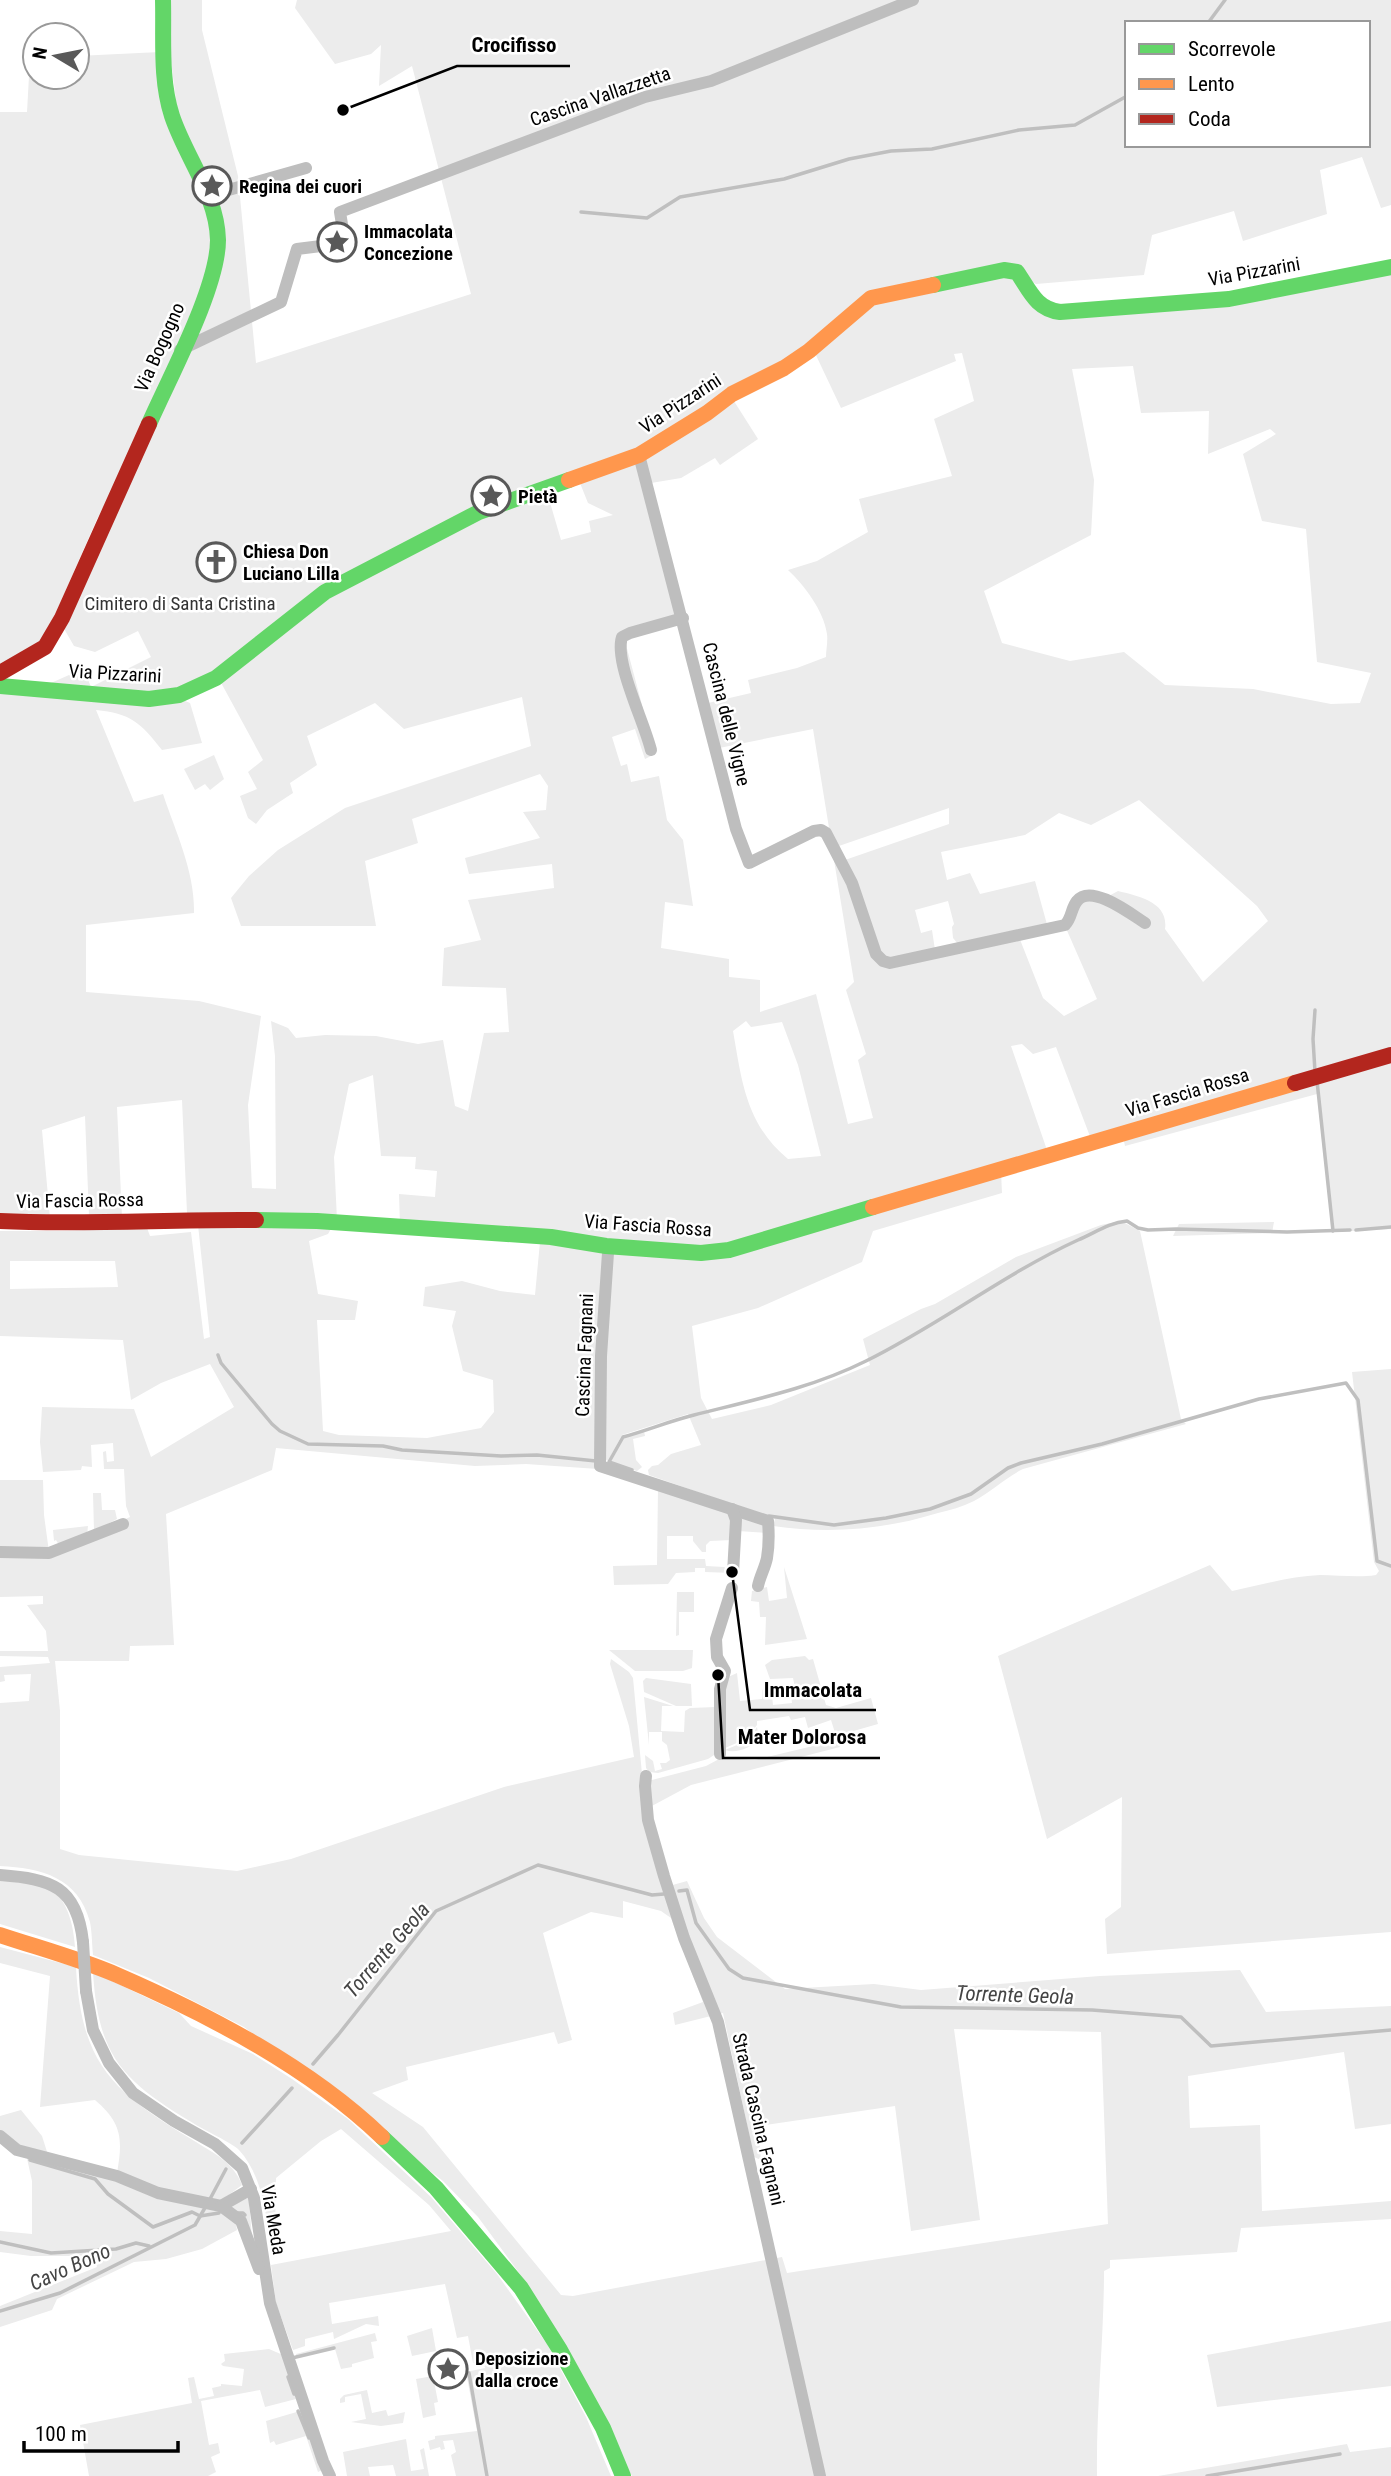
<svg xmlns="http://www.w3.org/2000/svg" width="1391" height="2476" viewBox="0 0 1391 2476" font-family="'Roboto Condensed',sans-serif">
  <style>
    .green { fill: #ececec; fill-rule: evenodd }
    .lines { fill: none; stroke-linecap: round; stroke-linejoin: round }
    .stream { stroke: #bfbfbf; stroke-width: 3.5 }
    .street { stroke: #bebebe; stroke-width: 12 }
    .fast { stroke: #63d668; stroke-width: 16 }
    .slow { stroke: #ff974d; stroke-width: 16 }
    .jam { stroke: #b3261e; stroke-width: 16 }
    .street-bridge { stroke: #bebebe; stroke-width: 12 }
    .labels { text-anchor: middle; stroke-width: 5; stroke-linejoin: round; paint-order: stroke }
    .street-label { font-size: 19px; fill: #000; stroke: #fff }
    .poi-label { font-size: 19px; font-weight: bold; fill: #000; stroke: #fff; text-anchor: start }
    .park-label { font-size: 19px; fill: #333; stroke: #fff }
    .water-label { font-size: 21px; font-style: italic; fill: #444; stroke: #fff }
    .leader { fill: none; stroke: #000; stroke-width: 2.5 }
    .callout-dot { fill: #000; stroke: #fff; stroke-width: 2.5 }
    .callout-label { font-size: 21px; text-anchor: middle; font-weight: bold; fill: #000; stroke: #fff; stroke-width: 5; stroke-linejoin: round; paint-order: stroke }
  </style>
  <rect width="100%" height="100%" fill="#fff"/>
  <!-- green -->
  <g class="green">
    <path d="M168,0H202V30L238,176L256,363L471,294L412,66L379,86L381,45L371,54L335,64L295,8L297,0H1391V205L1381,208L1362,157L1320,170L1327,214L1243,241L1234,211L1152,235L1144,275L1036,284L1026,279L1019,270L870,297L810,348L639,452L479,510L324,591L212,676L151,696L42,687L69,675H86L91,687L151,657L138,631L95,652L74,646L63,627L223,243L177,108L171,61ZM1127,23H1368V145H1127Z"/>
    <polygon points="160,52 211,229 209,272 143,434 97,519 57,610 42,638 24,657 0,669 0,112 27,112 30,58 35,58 35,77 77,77 77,56"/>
    <path d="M1391,269V1229L1332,1232L1317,1094L1125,1146L1123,1136L1091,1139L1056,1047L1033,1054L1022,1044L1011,1046L1047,1150L848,1211L700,1250L400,1225L399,1194L435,1197L437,1171L415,1169L416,1157L381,1156L373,1075L349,1084L334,1157L337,1220L187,1213L182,1100L117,1107L122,1217L89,1216L85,1116L42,1130L50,1218L0,1217V692L178,698L190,703L202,743L162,750C141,723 130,713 96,710L134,802L163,794C176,833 195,872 194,913L86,925V992L199,1001L261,1016L248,1105L252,1188L276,1189L275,1056L271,1021L288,1028L296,1038L325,1035L376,1036L418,1044L443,1040L455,1106L468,1111L484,1033L509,1032L506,988L442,986L444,948L481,940L468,900L554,888L552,864L469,874L465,858L540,838L523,812L546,810L548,786L540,774L412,819L418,843L365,861L376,926H241L231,898L249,876L278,850L345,808L531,746L522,697L404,729L375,703L307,736L317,765L290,783L293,793L267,810L256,824L248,818L240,796L257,789L248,772L263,760L219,679L318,600L480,518L543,494L545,499H549L561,540L591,532L589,521L613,515L588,503L580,483L637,461L678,615L625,641L655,754L645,759L635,729L612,737L621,766L627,764L631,782L659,776L667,820L683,840L693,906L665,902L661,948L729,959V977L760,980V1012L816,994L848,1124L873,1118L858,1060L866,1054L846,990L854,982L833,854L882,965L1019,937L1043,998L1064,1016L1097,999L1065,926L1080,900L1105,898L1118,891C1138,896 1169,902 1165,929L1203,982L1268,921L1257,906L1139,800L1091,825L1059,813L1025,835L941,852L947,880L970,873L980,894L1035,881L1048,928L958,944L953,938L952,927L954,924L948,901L915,910L921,933L932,930L935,950L893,959L883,956L842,861L949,824V808L836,847L830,834L813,729L719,748L708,703L751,693L748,680L797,668L826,657C826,650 828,641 827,634C824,611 804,585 788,570L817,561L868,532L859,499L952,476L934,419L974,401L962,353L954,354L956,361L841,408L813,349L872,299L1005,274L1063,315ZM1133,366L1141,413L1209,411L1208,454L1270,429L1276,434L1243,454L1262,521L1306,529L1317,662L1371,673L1360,703L1331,704L1253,689L1165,685L1124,652L1070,661L1002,643L984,591L1091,535L1094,480L1072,369ZM746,1021L751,1027L782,1022L798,1065L821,1156L788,1159C746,1124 742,1082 733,1031Z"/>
    <polygon points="732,398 758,439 720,465 715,458 681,478 651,483 645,457"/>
    <polygon points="214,755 224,779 210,790 205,784 195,790 184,769"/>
    <path d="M1001,1172L1002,1193L873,1231L862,1262L758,1308L692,1326L701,1398L712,1419L771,1405L870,1365L863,1339L921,1309L935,1304L1016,1257L1101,1225L1121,1221L1140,1231L1181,1419L1186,1424L1023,1469C1005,1478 991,1492 974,1501C962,1507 950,1510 938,1513C883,1530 829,1534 773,1526L775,1519L649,1475L648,1470L652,1466L658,1465L671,1454L701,1445L688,1414L622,1435L608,1461L605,1459L606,1322L614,1249L699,1256Z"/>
    <polygon points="1274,1222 1272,1233 1173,1236 1179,1224"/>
    <path d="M198,1225L332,1227L328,1234L309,1241L318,1294L358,1301L355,1320H317L323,1431L339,1435L427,1438L481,1428L494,1412L493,1380L463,1371L452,1326L456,1311L423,1306L425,1287L462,1281L500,1291L535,1295L540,1242L572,1245L603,1254L598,1469L526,1464L475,1466L276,1448L272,1470L166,1514L174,1645L130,1646L129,1661H55L60,1711V1849L79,1855L237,1871L291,1859L504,1787L634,1757L629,1726L610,1664L611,1659L629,1672L633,1678L648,1838L669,1886L687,1881L704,1918L717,1937L785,1989L874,1984L921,1990L1100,1976L1240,1970L1266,2012L1391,2006V2124L1355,2129L1344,2052L1188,2076L1190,2128L1260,2125L1262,2211L1391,2201V2219L1241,2228L1237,2252L1110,2260V2268L1104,2271C1104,2339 1096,2408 1097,2476H632L525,2281L478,2217L443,2181L244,2027L149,1978L93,1955C92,1945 92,1932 90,1922C78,1877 41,1868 0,1866V1703L29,1701L31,1674L4,1675L5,1681L0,1682V1667L50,1663L48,1657L0,1656V1651H48L46,1631L27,1605L43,1604V1596L0,1597V1553H51L130,1517L126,1506L124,1469H104L103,1452L106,1451L107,1462L114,1461L113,1443L91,1445L92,1467L82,1466L81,1470L43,1472L40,1442L42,1407L134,1409L151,1457L234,1407L210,1364L161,1383L131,1400L123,1340L0,1336V1231H62L147,1228L150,1236L191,1232L204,1339L210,1337ZM10,1261H115L118,1287L10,1289ZM623,1901L661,1911L671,1918L703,2002L673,2013L675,2025L723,2013L754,2157L761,2160L758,2126L895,2106L911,2231L980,2220L954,2029L1101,2032L1108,2224L787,2273L782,2257L573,2296L561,2295L423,2127L372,2093L408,2080L406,2067L554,2032L558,2044L572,2040L543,1933L591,1912L623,1918Z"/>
    <path d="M1391,1369V1932L1107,1954L1105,1919L1121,1907L1122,1797L1047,1839L998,1656L1210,1565L1232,1591C1261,1585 1291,1576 1320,1575C1339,1575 1357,1578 1376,1575L1379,1571L1374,1562L1352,1372Z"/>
    <polygon points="644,1431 645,1436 633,1439 636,1460 642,1467 637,1471 611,1462 624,1437"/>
    <polygon points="0,1480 43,1480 44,1515 49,1552 0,1551"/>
    <polygon points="658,1488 731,1513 732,1540 710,1541 706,1545 706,1552 702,1552 693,1541 693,1536 667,1536 667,1559 705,1559 706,1566 724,1567 733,1573 705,1572 705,1568 695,1568 695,1572 676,1573 668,1584 614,1585 613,1566 657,1565"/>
    <polygon points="93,1493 101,1493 102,1510 115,1510 117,1519 94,1531"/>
    <polygon points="742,1516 761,1519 766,1533 738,1531"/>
    <polygon points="88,1526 87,1535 59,1545 56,1540 54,1541 53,1530"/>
    <polygon points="784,1567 807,1639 765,1645 766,1617 760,1617 759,1602 751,1601 752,1591 767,1587 769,1601 787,1598"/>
    <polygon points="677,1592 694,1592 694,1612 679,1612 679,1635 676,1636"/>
    <polygon points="609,1650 693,1650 692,1668 683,1671 635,1671"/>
    <polygon points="805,1656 809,1660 813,1659 826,1705 836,1708 871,1698 878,1724 836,1736 831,1720 808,1728 805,1717 791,1720 789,1716 757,1721 757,1725 746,1739 725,1748 723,1691 728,1677 737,1673 740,1701 762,1699 762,1690 771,1686 773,1705 792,1703 791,1694 796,1692 793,1678 770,1679 765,1665 772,1660"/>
    <polygon points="646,1678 691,1684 692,1706 676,1706 644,1692 643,1681"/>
    <polygon points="644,1697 673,1706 662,1706 661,1731 684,1732 685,1711 690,1708 716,1707 714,1755 708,1759 658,1773 649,1772 646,1768 645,1755 653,1761 655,1771 662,1769 660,1763 666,1763 670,1760 667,1745 662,1741 662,1732 649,1732 649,1745"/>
    <path d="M757,1727L759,1739C751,1748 736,1754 725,1750L749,1740Z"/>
    <polygon points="838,1740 840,1747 691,1785 650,1807 648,1781 706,1766 721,1758 755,1760"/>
    <path d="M0,1878C11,1879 23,1878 34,1881C65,1889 73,1919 75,1947L0,1924Z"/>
    <path d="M0,1947L76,1967C81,2067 115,2093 196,2142C215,2154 234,2163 242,2185L218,2203L235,2221L237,2230L202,2249L166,2259L134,2262L57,2299L52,2310L0,2327V2306L97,2267L93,2256H31L0,2252V2231L32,2234V2181L26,2154L0,2131V2116L21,2110L42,2136L48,2155L117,2173C123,2139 122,2123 95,2100L40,2107L50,1976L0,1963Z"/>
    <path d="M93,1972L179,2013L191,2026L253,2054L292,2079L348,2119L431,2197L497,2274L547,2344L586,2417L611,2476H456L451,2455L456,2452L453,2440L443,2441L445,2449L441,2450L440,2447L430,2450L428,2441L435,2439V2436L477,2431L466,2372L485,2368L483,2361L473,2363L468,2336L457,2338L445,2284L329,2303L332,2324L378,2316L379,2326L366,2324L334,2339L333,2332L305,2339V2346L293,2350L276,2303L271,2265L451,2231L429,2205L341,2129L321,2141L276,2178L275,2236L269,2235C265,2206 260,2173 239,2150C232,2143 204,2130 193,2123C123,2081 98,2057 93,1972Z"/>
    <polygon points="247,2198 249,2200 252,2238 226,2209"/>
    <polygon points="1391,2321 1391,2386 1217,2407 1207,2355"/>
    <polygon points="432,2328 436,2351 412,2356 407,2336"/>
    <polygon points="375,2333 377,2341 371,2342 374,2358 352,2364 352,2367 341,2369 335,2349 296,2358 296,2354"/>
    <polygon points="269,2349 283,2355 296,2399 265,2407 260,2390 201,2401 209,2445 218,2443 220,2453 211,2457 216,2472 208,2476 89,2476 80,2425 192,2403 188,2378 194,2377 199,2399 214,2396 212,2388 221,2386 221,2384 242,2386 244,2369 223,2366 221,2364 225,2361 224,2354"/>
    <polygon points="433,2376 438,2402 434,2403 436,2415 423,2418 416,2379"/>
    <polygon points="367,2390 372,2413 386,2410 388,2416 405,2412 403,2423 381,2426 351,2422 366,2419 361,2394 345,2397 345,2402 340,2403 340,2399 344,2395"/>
    <polygon points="300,2411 322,2470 318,2472 306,2436 276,2445 274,2441 270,2443 266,2421"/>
    <polygon points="406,2439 411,2471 424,2469 420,2450 424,2448 429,2476 396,2476 393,2465 368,2467 370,2476 347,2476 343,2452"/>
    <polygon points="1347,2444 1350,2452 1391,2447 1391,2476 1158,2476"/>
  </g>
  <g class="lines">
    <!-- stream -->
    <g class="stream">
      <polyline points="1208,23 1225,0"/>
      <polyline points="581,212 647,218 680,197 784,179 849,159 891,151 932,149 1019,130 1075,125 1127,96"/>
      <polyline points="1313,1072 1315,1072 1313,1039 1315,1010"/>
      <polyline points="1317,1081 1333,1231"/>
      <polyline points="1356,1230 1391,1227"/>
      <polyline points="218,1355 221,1363 272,1424 280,1431 308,1444 383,1446 402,1450 501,1456 537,1455 596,1461"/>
      <path d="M632,1470L609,1462L623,1437C648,1430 670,1421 694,1415C753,1400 812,1388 866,1361C939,1325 1004,1274 1078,1240C1095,1233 1108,1223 1127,1221L1138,1228L1148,1230L1176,1229L1287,1232L1350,1230"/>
      <polyline points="769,1516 834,1525 886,1518 930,1509 971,1494 1008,1468 1021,1463 1102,1444 1259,1399 1346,1383 1358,1400 1377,1561 1391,1566"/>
      <polyline points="679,1891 687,1890 696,1923 729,1969 743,1978 901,2007 1092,2010 1181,2017 1211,2046 1391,2030"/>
      <polyline points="313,2064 338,2035 436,1911 538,1865 652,1895 664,1894"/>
      <polyline points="242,2143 292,2088"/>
      <polyline points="30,2160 95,2179 108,2194 153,2227 192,2212 200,2216 219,2213"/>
      <polyline points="210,2199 226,2169"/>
      <polyline points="238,2213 243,2213 245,2215"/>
      <polyline points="0,2242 51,2253 116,2249 136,2243 149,2246"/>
      <polyline points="0,2311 60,2293 195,2225 206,2206"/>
      <polyline points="292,2358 334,2348"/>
      <polyline points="469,2373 487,2476"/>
      <polyline points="288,2377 294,2394"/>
      <polyline points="298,2411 309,2438"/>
      <polyline points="1207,2476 1340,2454"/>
    </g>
    <!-- street -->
    <g class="street">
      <polyline points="207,196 306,168"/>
      <polyline points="180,350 281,302 297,249 345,243 340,212 645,97 711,81 913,0"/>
      <path d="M639,455L736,829L749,863L814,831L821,830L826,833L852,883L876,954L883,961L890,963L1065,925C1072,918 1071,908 1077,901C1091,883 1131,914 1145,923"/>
      <path d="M651,750C644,721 614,662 622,637L630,633L683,618"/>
      <path d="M606,1246L608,1253L601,1356L600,1466L768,1521C769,1533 769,1546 767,1558C765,1568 760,1576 758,1586"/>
      <polyline points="732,1509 736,1520 733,1573"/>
      <polyline points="0,1552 49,1553 123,1524"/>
      <polyline points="720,1754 720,1689 725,1671 717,1657 716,1639 732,1588"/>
      <polyline points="646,1776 645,1786 648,1820 664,1876 684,1938 718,2022 820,2476"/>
      <path d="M0,1875C51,1879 77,1886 83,1942"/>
      <polyline points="86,1991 93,2030 109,2063 133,2093 174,2121 215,2144 242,2168 254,2198 270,2303 323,2461 330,2476"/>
      <polyline points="0,2136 17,2150 117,2176 158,2193 221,2206 251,2189"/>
      <polyline points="221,2206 241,2221 259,2269"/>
    </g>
    <!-- fast -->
    <g class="fast">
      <path d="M933,285L1004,270L1017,272C1030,291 1036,309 1060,312L1229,299L1391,267"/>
      <path d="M149,424C169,378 218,288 218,240C217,195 186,158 172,116C160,79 164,39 163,0"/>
      <polyline points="0,686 149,699 179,695 216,678 325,592 479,512 569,480"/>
      <polyline points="256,1220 317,1221 551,1237 606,1246 701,1253 729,1250 873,1207"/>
      <polyline points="382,2137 436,2188 521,2288 560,2350 603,2428 623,2476"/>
    </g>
    <!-- slow -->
    <g class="slow">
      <polyline points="569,480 639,455 707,413 732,394 784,368 809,351 871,298 933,285"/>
      <polyline points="873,1207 1295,1083"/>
      <path d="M0,1935C39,1948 80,1959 117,1975C209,2015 309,2067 382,2137"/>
    </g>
    <!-- jam -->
    <g class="jam">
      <polyline points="0,673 45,647 62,618 149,424"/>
      <polyline points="1295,1083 1391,1055"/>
      <path d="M0,1221C85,1225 171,1219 256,1220"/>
    </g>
    <!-- street-bridge -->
    <polyline class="street-bridge" points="83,1942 86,1991"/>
  </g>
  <!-- icons -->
  <defs>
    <g id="sight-ring" transform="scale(2.0125)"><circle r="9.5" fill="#fff" stroke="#595959" stroke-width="1.5"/><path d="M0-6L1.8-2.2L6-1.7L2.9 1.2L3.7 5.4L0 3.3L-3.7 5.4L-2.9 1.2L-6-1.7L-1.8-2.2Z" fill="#595959"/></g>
    <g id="church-ring" transform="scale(2.0125)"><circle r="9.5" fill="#fff" stroke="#595959" stroke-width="1.5"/><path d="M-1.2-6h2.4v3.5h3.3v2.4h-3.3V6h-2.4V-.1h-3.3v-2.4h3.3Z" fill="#595959"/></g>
  </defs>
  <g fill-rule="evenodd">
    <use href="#sight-ring" x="212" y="186"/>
    <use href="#sight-ring" x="337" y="242"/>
    <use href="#sight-ring" x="491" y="496"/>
    <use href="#church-ring" x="216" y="562"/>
    <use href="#sight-ring" x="448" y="2369"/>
  </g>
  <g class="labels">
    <!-- street labels -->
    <g class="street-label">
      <text transform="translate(600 96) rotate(-19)" y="7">Cascina Vallazzetta</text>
      <text transform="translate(1254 271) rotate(-10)" y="7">Via Pizzarini</text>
      <text transform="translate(159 347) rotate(-66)" y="7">Via Bogogno</text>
      <text transform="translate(680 403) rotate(-33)" y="7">Via Pizzarini</text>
      <text transform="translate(115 673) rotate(3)" y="7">Via Pizzarini</text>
      <text transform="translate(727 714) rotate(76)" y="7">Cascina delle Vigne</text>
      <text transform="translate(1187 1092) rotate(-17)" y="7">Via Fascia Rossa</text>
      <text transform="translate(80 1200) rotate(-1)" y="7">Via Fascia Rossa</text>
      <text transform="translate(648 1225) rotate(4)" y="7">Via Fascia Rossa</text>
      <text transform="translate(584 1355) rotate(-88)" y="7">Cascina Fagnani</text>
      <text transform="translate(759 2119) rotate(77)" y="7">Strada Cascina Fagnani</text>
      <text transform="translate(274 2220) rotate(80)" y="7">Via Meda</text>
    </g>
    <!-- poi labels -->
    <g class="poi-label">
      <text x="239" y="193">Regina dei cuori</text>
      <text x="364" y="238">Immacolata<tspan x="364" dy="22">Concezione</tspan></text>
      <text x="518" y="503">Pietà</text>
      <text x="243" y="558">Chiesa Don<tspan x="243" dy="22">Luciano Lilla</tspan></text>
      <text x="475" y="2365">Deposizione<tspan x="475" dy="22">dalla croce</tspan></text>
    </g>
    <!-- park labels -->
    <g class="park-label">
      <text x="180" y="610">Cimitero di Santa Cristina</text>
    </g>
    <!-- water labels -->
    <g class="water-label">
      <text transform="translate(387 1950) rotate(-49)" y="7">Torrente Geola</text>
      <text transform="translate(1015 1995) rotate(2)" y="7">Torrente Geola</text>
      <text transform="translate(70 2267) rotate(-24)" y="7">Cavo Bono</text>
    </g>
  </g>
  <!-- callouts -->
  <path class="leader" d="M343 110L457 66H570M732 1572L750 1710H876M718 1675L723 1758H880"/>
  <g class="callout-dot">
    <circle cx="343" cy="110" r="7"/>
    <circle cx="732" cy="1572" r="7"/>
    <circle cx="718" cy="1675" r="7"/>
  </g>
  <g class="callout-label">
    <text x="514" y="52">Crocifisso</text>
    <text x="813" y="1697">Immacolata</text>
    <text x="802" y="1744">Mater Dolorosa</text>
  </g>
  <!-- legend -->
  <rect x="1125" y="21" width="245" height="126" fill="#ffffff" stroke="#999999" stroke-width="2"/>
  <rect x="1139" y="44" width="35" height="10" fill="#63d668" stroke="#999999" stroke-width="2"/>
  <text x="1188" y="56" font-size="21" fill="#000000">Scorrevole</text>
  <rect x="1139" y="79" width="35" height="10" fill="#ff974d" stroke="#999999" stroke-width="2"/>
  <text x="1188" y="91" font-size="21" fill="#000000">Lento</text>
  <rect x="1139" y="114" width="35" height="10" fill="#b3261e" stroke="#999999" stroke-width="2"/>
  <text x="1188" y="126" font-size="21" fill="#000000">Coda</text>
  <!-- north arrow -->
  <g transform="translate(56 56) rotate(280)"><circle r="33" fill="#ffffff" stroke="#999999" stroke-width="2"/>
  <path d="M0-5L12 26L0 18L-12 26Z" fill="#595959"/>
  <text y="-10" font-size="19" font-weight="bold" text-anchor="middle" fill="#000000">N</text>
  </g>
  <!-- scale -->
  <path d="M24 2441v10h154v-10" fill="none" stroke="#000000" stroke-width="3.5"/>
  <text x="35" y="2441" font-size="21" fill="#000000" stroke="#ffffff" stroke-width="5" paint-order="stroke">100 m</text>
</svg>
